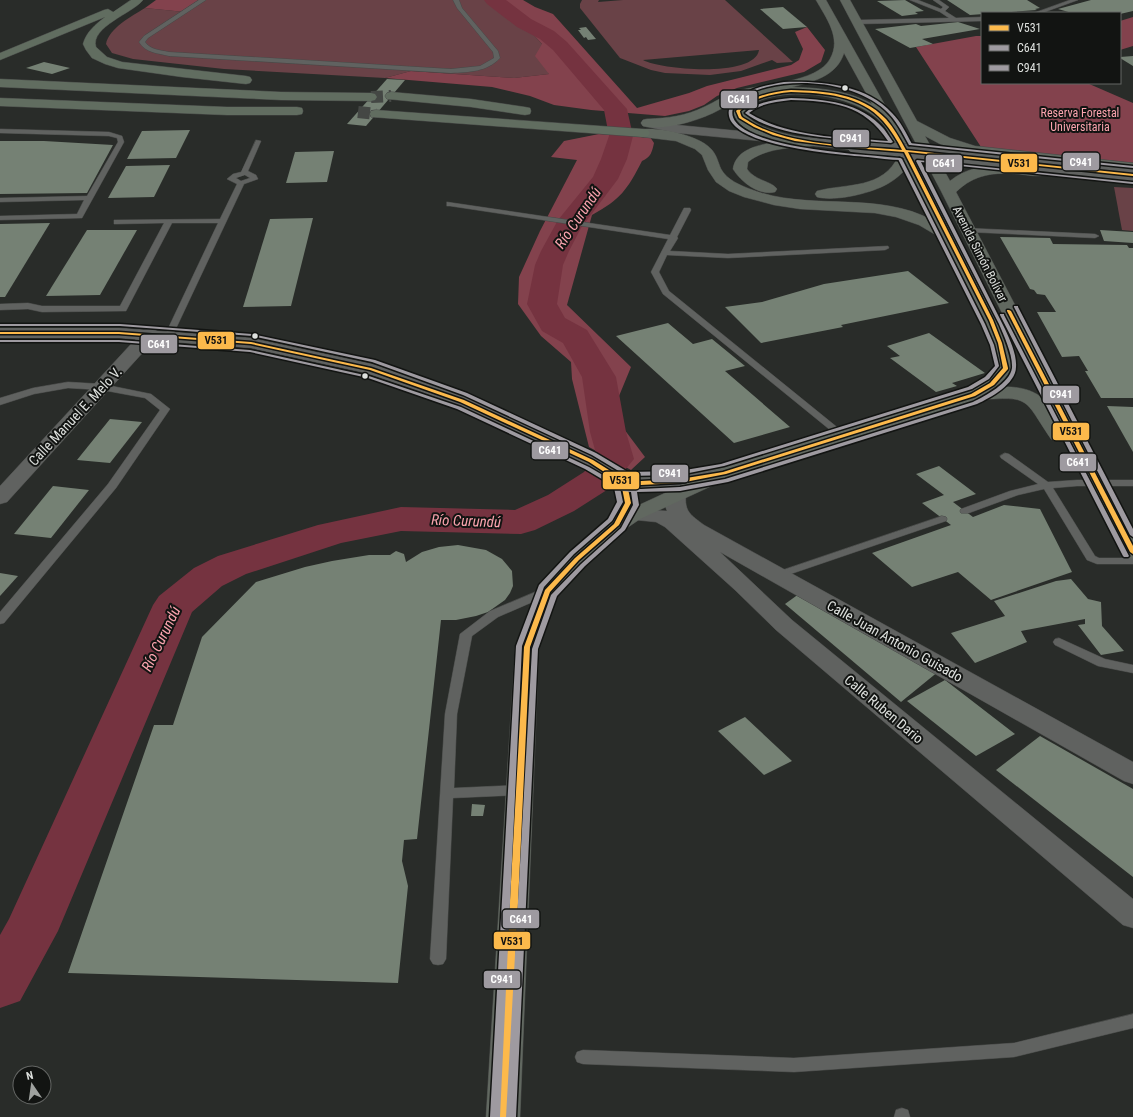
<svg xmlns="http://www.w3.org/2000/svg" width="1133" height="1117" viewBox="0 0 1133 1117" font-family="'Roboto Condensed',sans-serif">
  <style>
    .green { fill: #694247; fill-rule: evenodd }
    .forest { fill: #83424d }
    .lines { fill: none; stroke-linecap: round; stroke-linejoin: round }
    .river { fill: #753340; fill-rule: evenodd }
    .building { fill: #758174 }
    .motorway-tunnel { stroke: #444744; stroke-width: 12; stroke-dasharray: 12 6; stroke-linecap: butt }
    .service-casing { stroke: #474947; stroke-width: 1 }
    .minor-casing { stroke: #474947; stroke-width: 1 }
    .tertiary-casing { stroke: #474947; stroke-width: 1 }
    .secondary-casing { stroke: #474947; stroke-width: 1 }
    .primary-casing { stroke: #474947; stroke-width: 1 }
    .motorway-casing { stroke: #474947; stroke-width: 1 }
    .service { fill: #606260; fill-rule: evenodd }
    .minor { fill: #606260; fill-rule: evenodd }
    .tertiary { fill: #606260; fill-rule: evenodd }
    .secondary { fill: #606260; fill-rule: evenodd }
    .primary { fill: #616860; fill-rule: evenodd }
    .motorway { fill: #616d60; fill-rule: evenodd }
    .secondary-bridge-casing { stroke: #474947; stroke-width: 16; stroke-linecap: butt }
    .secondary-bridge { stroke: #606260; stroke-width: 15 }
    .bus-1-casing { stroke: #121412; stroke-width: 3 }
    .bus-2-casing { stroke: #121412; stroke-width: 3 }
    .bus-3-casing { stroke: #121412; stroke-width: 3 }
    .bus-1 { fill: #fcb94b; fill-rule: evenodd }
    .bus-2 { fill: #9e9aa0; fill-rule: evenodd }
    .bus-3 { fill: #9e9aa0; fill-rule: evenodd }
    .bus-dot { fill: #dee1de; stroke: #121412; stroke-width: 1.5 }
    .labels { text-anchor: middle; stroke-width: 4; stroke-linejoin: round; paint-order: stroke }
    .far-park-label { font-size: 12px; fill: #fca4af; stroke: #121412 }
    .far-street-label { font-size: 12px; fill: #dee1de; stroke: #121412 }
    .street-label { font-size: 14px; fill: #dee1de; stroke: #121412 }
    .water-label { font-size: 15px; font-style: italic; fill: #faa3ae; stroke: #121412 }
    .line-badge { stroke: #121412; stroke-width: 1.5 }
    .badge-label { font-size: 11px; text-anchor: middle; font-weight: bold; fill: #fff }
    .pale-badge-label { font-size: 11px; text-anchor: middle; font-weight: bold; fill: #111 }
  </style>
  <rect width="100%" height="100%" fill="#292c29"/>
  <!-- green -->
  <g class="green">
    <path d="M203,0H487L505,17L530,31L542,44L549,74L514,78L411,71L385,78L224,69L133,59L112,53L106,44C109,28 132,16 145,8L185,12Z"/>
    <path d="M582,0H599L598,2L623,0H725L793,62L777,63L772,60L741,71L710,75L665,73L651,70L620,58L580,8V4ZM759,50C755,78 661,70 643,60Z"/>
    <polygon points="1114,187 1133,188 1133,231 1122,230"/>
  </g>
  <!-- forest -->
  <g class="forest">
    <polygon points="156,0 203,0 185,12 145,8"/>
    <polygon points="487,0 523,0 535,7 553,14 637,108 689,93 707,86 791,65 799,60 803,49 795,32 807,27 825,50 821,62 804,72 737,88 717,96 704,105 689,111 665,116 591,110 554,105 530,96 492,87 385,78 411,71 514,78 549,74 535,56 542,44 530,31 505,17"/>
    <polygon points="1133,17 1133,46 1120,50 1120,21"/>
    <polygon points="976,36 982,36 982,83 1087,83 1133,103 1133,163 981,147 916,47"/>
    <path d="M599,134L650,137L654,143C652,152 651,157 642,161C627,190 621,199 592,215L567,305L631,367L612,413L645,457L631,470L589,447L572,379L571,362L541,336L518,304L519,277L540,231L577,160L551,157L564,141Z"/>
  </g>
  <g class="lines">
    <!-- river -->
    <polygon class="river" points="484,0 506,0 531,19 554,31 567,42 627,109 633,136 627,159 618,179 581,228 569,251 563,265 557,304 565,318 587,330 616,377 626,432 634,459 610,488 574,511 535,530 521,534 401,531 341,543 246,574 222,586 192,612 58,931 20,1001 0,1008 0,935 9,919 153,605 159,596 194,568 218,556 318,525 401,507 515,510 548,495 584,472 597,457 590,432 582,377 563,343 542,331 527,304 535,265 541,251 558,220 593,177 601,159 609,136 604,110 553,50 540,39 517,27 487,4"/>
  </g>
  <!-- building -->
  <g class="building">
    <polygon points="905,0 924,11 915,12 918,14 902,16 877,1"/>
    <polygon points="947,0 1027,0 1040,8 1035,9 1037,10 970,15"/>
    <polygon points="1091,0 1133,0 1133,11 1120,14 1120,13 1072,13 1058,9"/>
    <polygon points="783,7 807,27 783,29 760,9"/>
    <polygon points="958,22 980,29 922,39 933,44 910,48 875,29 916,24 921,26"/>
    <polygon points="586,27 596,39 588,40 586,37 584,38 578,30 581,30 579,28"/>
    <polygon points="1133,56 1133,66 1120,58 1120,57"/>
    <polygon points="44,62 70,68 52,74 26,68"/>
    <polygon points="387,79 405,80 366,126 347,124"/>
    <polygon points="190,130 176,158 127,159 142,131"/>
    <polygon points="0,141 44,141 113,145 87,193 0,194"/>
    <polygon points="334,151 327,182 286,183 295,152"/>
    <polygon points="170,165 154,197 108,198 126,166"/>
    <polygon points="313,218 291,306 243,307 270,219"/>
    <polygon points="50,223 5,297 0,297 0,224"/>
    <polygon points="87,230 137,230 100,295 46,296"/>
    <polygon points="1100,230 1133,232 1133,243 1104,241"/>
    <polygon points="1000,237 1050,238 1053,244 1127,245 1129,248 1133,248 1133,398 1101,398 1085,371 1088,371 1079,356 1062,357 1037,312 1056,312 1045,295 1037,294 1034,290 1030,289"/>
    <polygon points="908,271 949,303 841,325 843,327 761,343 725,307 762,302 824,284"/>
    <polygon points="668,323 693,344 712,339 745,366 725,371 790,427 734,443 616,336"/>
    <polygon points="929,333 985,373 952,383 957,386 936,392 890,358 900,356 887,346"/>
    <polygon points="1107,406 1133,407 1133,452"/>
    <polygon points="110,419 142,422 110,463 77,460"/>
    <polygon points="939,466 976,494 953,502 973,517 1004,505 1040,509 1072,572 991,600 958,572 912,587 872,553 951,525 922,503 944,495 916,474"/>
    <polygon points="53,486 89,490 51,538 14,534"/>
    <polygon points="458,545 486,550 502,559 512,571 513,586 510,593 505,600 488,612 476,616 456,620 441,620 417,839 404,840 402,861 408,886 398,983 68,973 154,725 173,725 202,637 256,582 305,567 332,561 369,555 390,555 396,551 404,554 406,562 422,552 439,547"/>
    <polygon points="0,573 18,576 0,596"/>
    <polygon points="1071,579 1088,599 1101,602 1102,626 1124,651 1101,655 1078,625 1085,624 1085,619 1021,631 1027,642 975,663 951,633 1005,616 994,601 1056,581"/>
    <polygon points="803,591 939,671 901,702 785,604"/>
    <polygon points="945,680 1015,734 976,756 907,701"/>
    <polygon points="745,717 792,761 764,775 718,731"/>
    <polygon points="1040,736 1133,789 1133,877 996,770"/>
    <polygon points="472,804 485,805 483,816 471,816"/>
  </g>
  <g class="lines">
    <!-- motorway-tunnel -->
    <g class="motorway-tunnel">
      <polyline points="371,97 391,96"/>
      <polyline points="358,112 376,114"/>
    </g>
    <!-- service casing -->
    <g class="service-casing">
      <g id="service">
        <path d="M199,0H206L148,38L145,42C151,50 160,50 169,52L451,69L480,66L494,58L493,52L457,8L453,0H459L462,8L498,51L500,58C487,72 469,72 451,73L169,56C157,53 146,53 139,42L144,36Z"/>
        <polygon points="910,0 918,0 941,9 943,7 933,0 939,0 949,7 945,11 956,18 982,17 982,21 858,24 855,22 858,20 949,18 940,12"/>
        <polygon points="1070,0 1078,0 1042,13 1034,13"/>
        <polygon points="0,129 109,132 122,136 124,142 82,218 0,220 0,216 77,214 84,200 0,202 0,198 87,196 118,142 117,138 109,136 0,133"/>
        <path d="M256,140L261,141L248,171L256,175L258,179L244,184L172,337L169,338L165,335L218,223H172L126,311L42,312L28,309L0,310V304L28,303L42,306H120L164,223L117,224H114V220L220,219L237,184L227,179L233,174L241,172ZM245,175L250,178L241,181L236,178Z"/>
        <polygon points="447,202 670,235 684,208 690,208 691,210 677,237 678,238 670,251 728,254 888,246 889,248 885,250 728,258 667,255 659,272 669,291 848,436 846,438 840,438 663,294 651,272 668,239 450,206 447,206"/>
        <polygon points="965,228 1095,234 1099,236 1095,238 968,232 965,232"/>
        <polygon points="68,382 102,384 151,394 170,409 116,488 4,623 0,624 0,612 108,484 160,410 145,398 102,390 68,388 34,394 0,405 0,398 33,388"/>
        <polygon points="1005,453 1009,454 1048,482 1077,480 1133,480 1133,486 1077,486 1053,488 1095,556 1099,558 1133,558 1133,564 1097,564 1087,560 1044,489 1018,495 969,513 961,513 960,511 961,509 1010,491 1038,484 1001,458 1000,456"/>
        <polygon points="942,516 946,517 947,519 946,521 782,577 774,577 772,575 774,573"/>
        <polygon points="547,587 551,588 553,591 551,594 498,617 472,636 457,714 454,788 520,785 525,786 527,790 525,794 520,795 453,798 446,959 443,964 438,965 433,964 430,959 445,714 460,634 490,611"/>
        <polygon points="1059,638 1105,659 1133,665 1133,673 1098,666 1055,645 1053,642 1055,639"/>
        <polygon points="1133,1014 1133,1028 1014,1057 794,1072 583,1064 577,1062 575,1057 577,1052 583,1050 794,1058 1014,1043"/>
        <polygon points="902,1108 908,1110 910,1117 894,1117 896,1110"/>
      </g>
    </g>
    <!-- minor casing -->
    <g class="minor-casing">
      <polygon id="minor" points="150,329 156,330 159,334 156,338 7,502 0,504 0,486 144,330"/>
    </g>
    <!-- tertiary casing -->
    <g class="tertiary-casing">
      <g id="tertiary">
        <polygon points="0,328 119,328 251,338 377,365 433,383 469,397 598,457 629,476 680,475 724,467 731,469 734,473 731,477 680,487 641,489 617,486 584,465 455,405 419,391 366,373 251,348 119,338 0,338"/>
        <path d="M676,488L683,490L686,494C684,512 691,515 704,525L1133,762V784L1124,781L720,552L792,620L1133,899V928L1123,925L776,630L735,590L665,527L656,522L626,519L622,515L626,511L633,509L667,511C664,504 664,496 669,490Z"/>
      </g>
    </g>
    <!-- secondary casing -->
    <g class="secondary-casing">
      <polygon id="secondary" points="648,119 677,125 855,142 860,143 862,146 860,149 855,150 677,133 643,126 641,123 643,120"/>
    </g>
    <!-- primary casing -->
    <g class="primary-casing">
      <path id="primary" d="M816,0H826L913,155L1007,335L1015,368L999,387C1017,386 1036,389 1047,403L941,191L840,0H850L917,121L950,138L975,146L1133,163V171L974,154L940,144L925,136L950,181C974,161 1014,162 1044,169L1046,172L1044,175C1036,177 1027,175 1019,174C995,172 974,174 956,192L1133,531V559L1125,557L1122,552L1065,439L1058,441L1051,439C1023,398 1032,396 978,400L731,477L640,519L624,530L585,564L558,593L539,647L520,1117H486L515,647L536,591L539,586L569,554L608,520L626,511L717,469L966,391L985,380L997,368L989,335L941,238L919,225L896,217L875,213L800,209L774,205L744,197L729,191L716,182L708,170L702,155L695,149L676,141L643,137L638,136L636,133L638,130C656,126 700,135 712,150C717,156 718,162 721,169C727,180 740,185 750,189C808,212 876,190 932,220L906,169C901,174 896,179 889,183C873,193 835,202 817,197L815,194L817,191C847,183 883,190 899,155C894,145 890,131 882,123C855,93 777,83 745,109C747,127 784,133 799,137L800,139H816L818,142L816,145L811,146C790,148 765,148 748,162L747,169C755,181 772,181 777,189L775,192C759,196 741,182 733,169C736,147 764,144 782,141C764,136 734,131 733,108L744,98L749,96C737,99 727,106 715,112C697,121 664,131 643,126L641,123L643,120L648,119C668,118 686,116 704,107C715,102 725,95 737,91C761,84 817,83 830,59C842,38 826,18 816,0ZM844,53L872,104C847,90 819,88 792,87C813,82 837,76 844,53Z"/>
    </g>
    <!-- motorway casing -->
    <g class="motorway-casing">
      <g id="motorway">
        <path d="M131,0H143C133,13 90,27 96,47L107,57L122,62L246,76L250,77L252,80L250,83L246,84L182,77L118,68L105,64L92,58L86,50L83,44C86,32 96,24 105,17L0,60V53L104,10L108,9L113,12Z"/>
        <polygon points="0,79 281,92 371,93 375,94 377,97 375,100 371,101 281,100 0,87"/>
        <polygon points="391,92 471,99 525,107 530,108 531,111 530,114 525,115 471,107 387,99 385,96 387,93"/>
        <polygon points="0,98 227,107 297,107 302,108 303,111 302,114 297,115 227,115 0,106"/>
        <polygon points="376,110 643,129 648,130 650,133 648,136 643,137 371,117 370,114 371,111"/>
      </g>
    </g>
    <!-- service -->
    <use href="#service" class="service"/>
    <!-- minor -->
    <use href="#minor" class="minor"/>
    <!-- tertiary -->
    <use href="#tertiary" class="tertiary"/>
    <!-- secondary -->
    <use href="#secondary" class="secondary"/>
    <!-- primary -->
    <use href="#primary" class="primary"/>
    <!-- motorway -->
    <use href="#motorway" class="motorway"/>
    <!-- secondary-bridge casing -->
    <g class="secondary-bridge-casing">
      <polyline id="secondary-bridge" points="855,146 1133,175"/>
    </g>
    <!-- secondary-bridge -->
    <use href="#secondary-bridge" class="secondary-bridge"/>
    <!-- bus-1 casing -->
    <g class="bus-1-casing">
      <g id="bus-1">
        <path d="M791,90C825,91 861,93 886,119C894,128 900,139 906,150L1133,174V176L908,152L993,320L1002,343L1008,368V369L994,385L975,396L726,474L680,483L641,485L627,484L631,503L619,525L579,560L550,592L530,647L508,1117H498L524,647L545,590L575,558L614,524L625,503L621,483L589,462L460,402L370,370L251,344L119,334H0V332H119L251,342L371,368L464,400L593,460L625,480L641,481L680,479L723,472L971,394L990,383L1003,368L998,343L989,320L904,152L842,147L795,141L773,135L754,127L739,118L736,111C751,96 771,92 791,90ZM791,92C824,93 860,95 883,121C891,130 897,140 902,150C858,146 788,146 750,122C748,120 744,119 742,117C741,116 740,112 740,111C754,97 772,94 791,92Z"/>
        <polygon points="1007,310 1009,310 1011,311 1133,546 1133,554 1130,552 1007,311"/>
      </g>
    </g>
    <!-- bus-2 casing -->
    <g class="bus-2-casing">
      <g id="bus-2">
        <path d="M784,82C821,81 865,84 892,113C901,122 906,133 912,144L909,145C902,132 896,120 885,110C856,84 804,78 767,87C743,93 713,113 749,132C765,140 783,144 801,147C834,153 867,155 900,158L902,159L901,160C890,160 879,158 868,157C841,155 735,147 729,116C728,111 729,108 732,105C746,88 763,86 784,82Z"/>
        <path d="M917,160L1132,182H1133V184L921,162L1005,329C1010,340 1017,355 1016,367C1016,384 990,398 977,404L728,482L680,491L637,492L639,505L625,530L585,566L557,596L538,649L516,1117H506L532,649L551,595L581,564L621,528L633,505L631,492L622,491L585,469L457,409L368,378L250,352L119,342H0V340H119L250,350L369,376L461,407L589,467L625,488L630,489L629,481L632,479L635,481L636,489H641L680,487L725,479L973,402C985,396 1010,383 1012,368C1013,355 1004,336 999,324L916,161Z"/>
        <polygon points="1000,314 1004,314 1004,315 1129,556 1128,557 1124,557 1123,556 1000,315"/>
      </g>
    </g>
    <!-- bus-3 casing -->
    <g class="bus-3-casing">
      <g id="bus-3">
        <path d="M791,98C824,99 861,102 884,129C887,133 890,138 893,142L891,143C850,139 778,139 745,113C757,101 775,100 791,98ZM791,100C832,101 864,104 888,141C842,137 790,138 749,113C761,103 776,102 791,100Z"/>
        <polygon points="909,143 1133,166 1133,168 910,145 909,145"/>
        <polygon points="899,158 902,159 985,324 994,345 999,366 989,379 972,389 724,466 679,475 627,476 592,455 463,395 372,362 252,336 120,326 0,326 0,324 120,324 252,334 375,360 467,393 596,453 628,472 679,471 721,464 968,387 985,377 995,366 990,345 981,324 898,159"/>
        <polygon points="1014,306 1018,306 1018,307 1133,529 1133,537 1130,535 1014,307"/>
        <polygon points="616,481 619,483 623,502 612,521 574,554 544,587 522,646 500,1117 490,1117 516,646 539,585 570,552 608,519 617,502 613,483"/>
      </g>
    </g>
    <!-- bus-1 -->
    <use href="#bus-1" class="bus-1"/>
    <!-- bus-2 -->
    <use href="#bus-2" class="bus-2"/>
    <!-- bus-3 -->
    <use href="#bus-3" class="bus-3"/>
  </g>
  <!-- markers -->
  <g class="bus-dot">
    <circle cx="845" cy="88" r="3.5"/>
    <circle cx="255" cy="336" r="3.5"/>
    <circle cx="365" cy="376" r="3.5"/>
  </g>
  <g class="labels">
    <!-- far-park labels -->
    <g class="far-park-label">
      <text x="1080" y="117">Reserva Forestal<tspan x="1080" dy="14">Universitaria</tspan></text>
    </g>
    <!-- far-street labels -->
    <g class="far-street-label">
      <text transform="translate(980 254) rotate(63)" y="4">Avenida Simón Bolívar</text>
    </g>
    <!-- street labels -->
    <g class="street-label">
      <text transform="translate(75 416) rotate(-47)" y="5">Calle Manuel E. Melo V.</text>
      <text transform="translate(895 641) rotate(29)" y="5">Calle Juan Antonio Guisado</text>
      <text transform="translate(884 709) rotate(40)" y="5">Calle Ruben Dario</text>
    </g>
    <!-- water labels -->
    <g class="water-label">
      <text transform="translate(578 218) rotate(-56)" y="5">Río Curundú</text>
      <text transform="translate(466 521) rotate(2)" y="5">Río Curundú</text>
      <text transform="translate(161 639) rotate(-64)" y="5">Río Curundú</text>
    </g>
  </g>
  <g class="line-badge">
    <rect x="720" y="90" width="38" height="19" rx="4" fill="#9e9aa0"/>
    <rect x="832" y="129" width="38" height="19" rx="4" fill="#9e9aa0"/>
    <rect x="1062" y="152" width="38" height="19" rx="4" fill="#9e9aa0"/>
    <rect x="1000" y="153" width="38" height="20" rx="4" fill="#fcb94b"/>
    <rect x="925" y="154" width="38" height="19" rx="4" fill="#9e9aa0"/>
    <rect x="197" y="331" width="38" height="19" rx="4" fill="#fcb94b"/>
    <rect x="140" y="334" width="38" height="20" rx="4" fill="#9e9aa0"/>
    <rect x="1042" y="385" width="38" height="19" rx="4" fill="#9e9aa0"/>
    <rect x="1052" y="422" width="38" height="19" rx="4" fill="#fcb94b"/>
    <rect x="531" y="441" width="38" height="19" rx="4" fill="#9e9aa0"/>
    <rect x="1059" y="453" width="38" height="19" rx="4" fill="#9e9aa0"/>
    <rect x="651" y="464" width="38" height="19" rx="4" fill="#9e9aa0"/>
    <rect x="602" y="471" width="38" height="19" rx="4" fill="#fcb94b"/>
    <rect x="502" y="909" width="38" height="20" rx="4" fill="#9e9aa0"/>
    <rect x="493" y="931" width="38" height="19" rx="4" fill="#fcb94b"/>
    <rect x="483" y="970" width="38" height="19" rx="4" fill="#9e9aa0"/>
  </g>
  <g class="badge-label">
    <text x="739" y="103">C641</text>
    <text x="851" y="142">C941</text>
    <text x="1081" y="166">C941</text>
    <text x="944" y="167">C641</text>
    <text x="159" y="348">C641</text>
    <text x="1061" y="398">C941</text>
    <text x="550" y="454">C641</text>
    <text x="1078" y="466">C641</text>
    <text x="670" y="477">C941</text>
    <text x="521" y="923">C641</text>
    <text x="502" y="983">C941</text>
  </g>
  <g class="pale-badge-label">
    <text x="1019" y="167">V531</text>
    <text x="216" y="344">V531</text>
    <text x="1071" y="435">V531</text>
    <text x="621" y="484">V531</text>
    <text x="512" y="945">V531</text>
  </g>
  <!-- legend -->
  <rect x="981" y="12" width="140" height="72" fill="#121412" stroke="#646664"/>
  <rect x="989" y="25" width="20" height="6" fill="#fcb94b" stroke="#646664"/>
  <text x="1017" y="32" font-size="12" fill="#dee1de">V531</text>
  <rect x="989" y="45" width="20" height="6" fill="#9e9aa0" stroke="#646664"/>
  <text x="1017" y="52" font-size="12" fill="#dee1de">C641</text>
  <rect x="989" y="65" width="20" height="6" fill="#9e9aa0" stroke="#646664"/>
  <text x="1017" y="72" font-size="12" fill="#dee1de">C941</text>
  <!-- north arrow -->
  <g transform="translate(32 1085) rotate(347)"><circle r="19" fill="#121412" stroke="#646664"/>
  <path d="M0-3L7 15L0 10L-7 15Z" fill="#9fa29f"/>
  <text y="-6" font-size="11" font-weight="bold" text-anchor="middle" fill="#dee1de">N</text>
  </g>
</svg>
